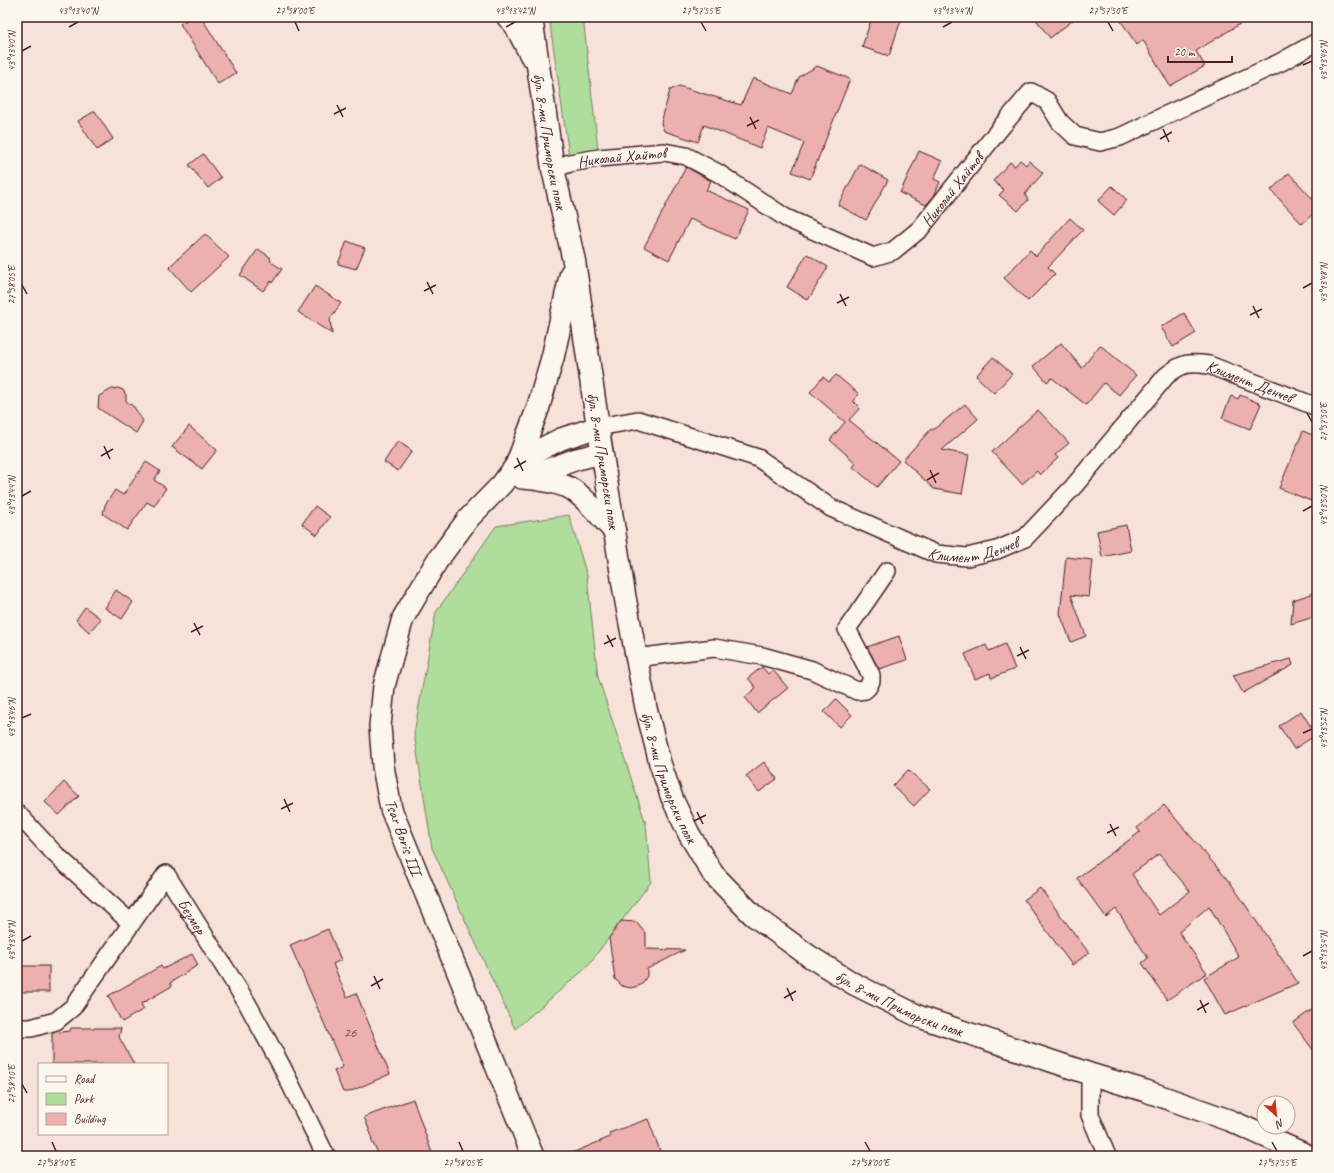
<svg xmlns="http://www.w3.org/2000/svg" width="1334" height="1173" viewBox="0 0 1334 1173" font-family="Caveat,sans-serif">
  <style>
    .green { fill: #afdd9c; stroke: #7c7e64 }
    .building { fill: #ecb0ae; stroke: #4a1f2b; fill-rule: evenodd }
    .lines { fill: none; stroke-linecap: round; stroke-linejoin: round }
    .minor-casing { stroke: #4a1f2b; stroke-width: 20 }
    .tertiary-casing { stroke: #4a1f2b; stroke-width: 24 }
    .secondary-casing { stroke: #4a1f2b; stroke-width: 25 }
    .minor { stroke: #fbf7ec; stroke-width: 17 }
    .tertiary { stroke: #fbf7ec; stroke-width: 21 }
    .secondary { stroke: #fbf7ec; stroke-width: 22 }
    .ticks { fill: none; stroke: #4a1f2b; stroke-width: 1.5 }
    .labels { text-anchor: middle; stroke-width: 3.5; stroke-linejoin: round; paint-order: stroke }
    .number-label { font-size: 14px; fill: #72434c }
    .street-label { font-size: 16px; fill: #4a1f2b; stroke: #fbf7ec }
    .neatline { fill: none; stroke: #4a1f2b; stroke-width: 1.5 }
    .ticks-label { font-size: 10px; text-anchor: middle; fill: #4a1f2b }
  </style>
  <rect width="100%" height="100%" fill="#f6e2d9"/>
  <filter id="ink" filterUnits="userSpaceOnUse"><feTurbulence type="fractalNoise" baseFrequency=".025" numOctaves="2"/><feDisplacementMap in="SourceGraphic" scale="8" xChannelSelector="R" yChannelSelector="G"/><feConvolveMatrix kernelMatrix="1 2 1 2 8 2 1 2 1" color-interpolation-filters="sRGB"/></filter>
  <g filter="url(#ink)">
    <!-- green -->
    <g class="green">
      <polygon points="549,17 583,17 599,158 570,163"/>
      <polygon points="569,515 587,576 598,677 646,824 651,882 586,968 515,1029 432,848 414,733 436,612 496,526"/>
    </g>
    <!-- building -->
    <g class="building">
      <polygon points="192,17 201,17 236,73 218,84 180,24"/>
      <polygon points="872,17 902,17 889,56 862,47"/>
      <polygon points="1034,17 1077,17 1050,38"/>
      <polygon points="1118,17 1251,17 1196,51 1205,66 1170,86 1143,40 1137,45"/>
      <polygon points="817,66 850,79 810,179 792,172 804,143 768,128 760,148 704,125 698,142 664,131 661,123 670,90 679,86 741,105 753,78 792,94 799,77"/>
      <polygon points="95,111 113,139 97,150 78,121"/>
      <polygon points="919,151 942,161 934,179 940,182 934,196 926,205 900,193"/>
      <polygon points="203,154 221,178 208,188 189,165"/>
      <polygon points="1020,160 1026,165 1029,161 1043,173 1025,194 1028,200 1018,211 999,195 1004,190 993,181 1010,162 1015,166"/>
      <polygon points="860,164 888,180 866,220 838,205"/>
      <polygon points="686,167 711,181 706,190 749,210 735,239 690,219 669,260 644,247"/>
      <polygon points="1289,173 1317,204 1317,210 1302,224 1271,190"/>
      <polygon points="1112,186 1127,200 1114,215 1098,201"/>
      <polygon points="1070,218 1083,230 1048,267 1055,274 1028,301 1004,278 1030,250 1036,256"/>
      <polygon points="205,234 229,257 191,292 169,267"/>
      <polygon points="347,241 365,248 356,269 338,264"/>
      <polygon points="258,249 270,257 271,262 282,269 272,283 271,281 263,291 240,275"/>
      <polygon points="807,254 828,267 808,300 787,287"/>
      <polygon points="315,286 341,303 330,319 332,334 298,312"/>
      <polygon points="1184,313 1196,333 1173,347 1161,327"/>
      <polygon points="1061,343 1082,368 1100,345 1136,375 1119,395 1104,383 1086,405 1052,378 1047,382 1033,366"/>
      <polygon points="993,357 1012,374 994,393 976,376"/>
      <polygon points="836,375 859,394 853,401 860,408 849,420 899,461 877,487 853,467 856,463 830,440 845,422 810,392 823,377 829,382"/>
      <polygon points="118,388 123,390 126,395 126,401 134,407 143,421 136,433 98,408 99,396 112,389"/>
      <polygon points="1240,395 1261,404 1250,429 1222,418 1231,396 1238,399"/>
      <polygon points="965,404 978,419 942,450 969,455 962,494 934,489 903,460 931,429 933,430"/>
      <polygon points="1038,410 1069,443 1055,455 1058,458 1040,475 1037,471 1022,484 992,452"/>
      <polygon points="189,426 217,450 202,469 172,447"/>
      <polygon points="1303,431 1317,437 1317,486 1311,501 1279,488"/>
      <polygon points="398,441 412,451 398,471 384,462"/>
      <polygon points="146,462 160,471 154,480 166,488 154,506 147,502 127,530 103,514 105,505 115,490 123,495"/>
      <polygon points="315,506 330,517 317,535 302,524"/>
      <polygon points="1126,525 1131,551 1102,557 1097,531"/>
      <polygon points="1066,557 1093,560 1089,597 1071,595 1086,636 1071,642 1060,614"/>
      <polygon points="116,590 133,602 122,619 105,608"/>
      <polygon points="1317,592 1317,616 1291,624 1293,600"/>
      <polygon points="85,607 101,619 89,632 76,620"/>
      <polygon points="899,636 907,660 879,669 867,647"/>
      <polygon points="1005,644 1015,669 991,678 990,673 975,679 965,654 986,645 989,651"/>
      <polygon points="1291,659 1293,665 1243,693 1233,675"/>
      <polygon points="762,667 768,674 773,670 788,688 757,713 745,697 756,688 748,678"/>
      <polygon points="836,699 852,715 840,727 824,712"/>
      <polygon points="1301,711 1316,735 1294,749 1279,726"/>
      <polygon points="764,762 777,779 759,792 746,776"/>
      <polygon points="908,770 930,789 914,806 893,786"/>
      <polygon points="64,782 79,796 59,815 45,802"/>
      <path d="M1164,805L1232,885L1298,983L1225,1015L1204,978L1239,957L1209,906L1179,932L1207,973L1167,1000L1142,963L1148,958L1116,909L1106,917L1077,878L1140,832L1137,828ZM1159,854L1190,891L1159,915L1132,874Z"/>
      <polygon points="1040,888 1089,953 1072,965 1024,900"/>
      <polygon points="621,921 636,922 646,934 646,949 685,950 647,969 647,976 641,985 631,988 622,986 615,979 609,938"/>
      <polygon points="328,929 341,960 333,964 347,997 356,993 390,1074 349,1092 343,1092 334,1071 343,1067 290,945"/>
      <polygon points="192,954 198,965 170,983 172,986 141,1004 144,1009 122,1022 108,996 161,966 163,969"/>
      <rect x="17" y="966" width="32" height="26"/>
      <polygon points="1317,1006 1317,1055 1293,1023"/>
      <polygon points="71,1028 121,1028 119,1037 134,1064 52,1064 52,1033 70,1031"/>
      <polygon points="413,1099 433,1156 380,1156 372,1142 371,1134 364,1117"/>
      <polygon points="648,1119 662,1156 565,1156 610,1137 609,1133"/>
    </g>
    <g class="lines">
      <!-- minor casing -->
      <g class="minor-casing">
        <g id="minor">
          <path id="s1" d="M553,169L570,163L599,158L664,152L686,156L718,173L786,218L873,257L893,251L920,229L1002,126L1031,92L1047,101L1060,122L1075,136L1100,142L1120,137L1166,115L1281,62L1317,42"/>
          <path id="s2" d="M598,427L638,420L758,458L831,508L936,554L967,557L997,550L1025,538L1074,486L1166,376C1182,363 1188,362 1209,365L1317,407"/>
          <polyline points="636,658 714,648 762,656 812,670 857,691 865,690 868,687 871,681 871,675 847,629 887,571"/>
          <polyline points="17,813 54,853 131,923"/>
          <path id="s3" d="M17,1028H31L56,1021L73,1007L166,874L247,1003L281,1065L326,1156"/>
          <polyline points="1090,1074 1090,1115 1107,1156"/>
        </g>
      </g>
      <!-- tertiary casing -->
      <g class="tertiary-casing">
        <g id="tertiary">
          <polyline points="527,477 577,459 602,453"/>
          <path d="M522,478C536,479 551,481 565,486C581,491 602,519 615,532"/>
          <path id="s4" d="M533,1156L391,809L383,766L380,726L384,686L403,618L437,561L468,519L502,484L517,464L539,450L561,439L598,427L625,597L646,708L660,763L672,798L689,834L713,874L753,915L809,956L854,984L920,1017L1090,1074L1146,1091L1231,1121L1309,1156"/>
        </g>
      </g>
      <!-- secondary casing -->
      <g class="secondary-casing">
        <g id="secondary">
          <polyline points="508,17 515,24 531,55"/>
          <path id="s5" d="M531,17L553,169L574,261L598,427"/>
          <polyline points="517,464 538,408 553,356 571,274"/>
        </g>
      </g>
      <!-- minor -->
      <use href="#minor" class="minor"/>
      <!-- tertiary -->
      <use href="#tertiary" class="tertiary"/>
      <!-- secondary -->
      <use href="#secondary" class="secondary"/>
    </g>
  </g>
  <!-- ticks -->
  <path class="ticks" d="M295,22L299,31M701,22L706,31M1108,22L1113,31M69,27L78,22M506,27L515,22M943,27L952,22M22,51L31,46M1303,65L1312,61M337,105L343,117M334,114L346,108M750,117L756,129M747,126L759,120M1163,129L1169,142M1160,139L1172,132M427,282L433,294M22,285L27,294M1303,288L1312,283M424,291L436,285M840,294L846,306M837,303L849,297M1253,306L1259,318M1250,315L1262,309M1307,413L1312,422M104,446L110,459M101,456L113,449M517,458L523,471M514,468L526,461M930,470L936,483M927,480L939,473M22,496L31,491M1303,511L1312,506M194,623L200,635M191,632L203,626M607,635L613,647M604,644L616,638M1020,647L1026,659M1017,656L1029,650M22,718L31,714M1303,733L1312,729M284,799L290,812M281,809L293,803M697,812L703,824M694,821L706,815M1110,824L1116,836M1107,833L1119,827M22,941L31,936M1303,956L1312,951M374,976L380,989M371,986L383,979M787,988L793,1001M784,998L796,991M1200,1000L1206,1013M1197,1010L1209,1003M22,1084L27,1093M52,1142L56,1151M459,1142L463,1151M865,1142L870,1151M1272,1142L1277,1151"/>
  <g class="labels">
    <!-- number labels -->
    <g class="number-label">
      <text x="350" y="1037">26</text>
    </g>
    <!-- street labels -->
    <g class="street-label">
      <text dy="6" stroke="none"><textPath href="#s5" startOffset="126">бул. 8-ми Приморски полк</textPath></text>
      <text dy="6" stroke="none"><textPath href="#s1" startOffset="70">Николай Хайтов</textPath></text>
      <text dy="6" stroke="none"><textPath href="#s1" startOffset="455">Николай Хайтов</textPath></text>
      <text dy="6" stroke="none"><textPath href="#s2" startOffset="767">Климент Денчев</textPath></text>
      <text transform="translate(604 461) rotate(81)" y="6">бул. 8-ми Приморски полк</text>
      <text dy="6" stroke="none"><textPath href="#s2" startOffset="408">Климент Денчев</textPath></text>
      <text dy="6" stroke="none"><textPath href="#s4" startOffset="1210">бул. 8-ми Приморски полк</textPath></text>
      <text transform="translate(404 837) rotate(70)" y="6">Tsar Boris III</text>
      <text dy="6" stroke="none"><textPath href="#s3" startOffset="274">Безмер</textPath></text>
      <text dy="6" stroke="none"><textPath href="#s4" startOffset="1546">бул. 8-ми Приморски полк</textPath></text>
    </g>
  </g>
  <!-- margin -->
  <rect width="1334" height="1173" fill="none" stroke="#fbf7ec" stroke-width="44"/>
  <!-- legend -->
  <rect x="38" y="1063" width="130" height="72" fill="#fbf7ec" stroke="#b4a19f"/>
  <rect x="46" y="1076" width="20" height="6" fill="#fbf7ec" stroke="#b4a19f"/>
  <text x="74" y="1083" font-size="12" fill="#4a1f2b">Road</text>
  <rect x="46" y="1093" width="20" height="12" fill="#afdd9c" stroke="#b4a19f"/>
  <text x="74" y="1103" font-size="12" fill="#4a1f2b">Park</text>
  <rect x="46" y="1113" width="20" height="12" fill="#ecb0ae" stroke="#b4a19f"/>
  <text x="74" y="1123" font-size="12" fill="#4a1f2b">Building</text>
  <!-- north arrow -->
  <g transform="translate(1276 1115) rotate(153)"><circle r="19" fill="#fbf7ec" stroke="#b4a19f"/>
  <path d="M0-3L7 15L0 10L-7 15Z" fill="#c8321e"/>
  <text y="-6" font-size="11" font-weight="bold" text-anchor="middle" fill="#4a1f2b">N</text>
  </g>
  <!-- scale -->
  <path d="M1168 56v6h64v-6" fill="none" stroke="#4a1f2b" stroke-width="2"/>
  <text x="1174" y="56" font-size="12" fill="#4a1f2b" stroke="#fbf7ec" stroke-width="3" paint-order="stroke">20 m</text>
  <rect x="22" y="22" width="1290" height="1129" class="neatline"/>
  <g class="ticks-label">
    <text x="78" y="14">43°13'40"N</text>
    <text x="295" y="14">27°58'00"E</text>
    <text x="515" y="14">43°13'42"N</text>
    <text x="701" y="14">27°57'55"E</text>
    <text x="952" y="14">43°13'44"N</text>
    <text x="1108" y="14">27°57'50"E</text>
    <text transform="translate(11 51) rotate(-90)" y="4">43°13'40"N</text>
    <text transform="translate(1323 61) rotate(-90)" y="4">43°13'46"N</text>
    <text transform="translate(1323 283) rotate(-90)" y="4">43°13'48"N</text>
    <text transform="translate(11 285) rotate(-90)" y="4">27°58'05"E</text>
    <text transform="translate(1323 422) rotate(-90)" y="4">27°57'50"E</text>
    <text transform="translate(11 496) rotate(-90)" y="4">43°13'44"N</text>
    <text transform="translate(1323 506) rotate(-90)" y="4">43°13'50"N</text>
    <text transform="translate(11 718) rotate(-90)" y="4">43°13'46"N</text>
    <text transform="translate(1323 729) rotate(-90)" y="4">43°13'52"N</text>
    <text transform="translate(11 941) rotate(-90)" y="4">43°13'48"N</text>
    <text transform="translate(1323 951) rotate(-90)" y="4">43°13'54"N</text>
    <text transform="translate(11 1084) rotate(-90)" y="4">27°58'10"E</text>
    <text x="56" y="1166">27°58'10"E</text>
    <text x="463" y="1166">27°58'05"E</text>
    <text x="870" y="1166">27°58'00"E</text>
    <text x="1277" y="1166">27°57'55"E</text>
  </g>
</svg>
